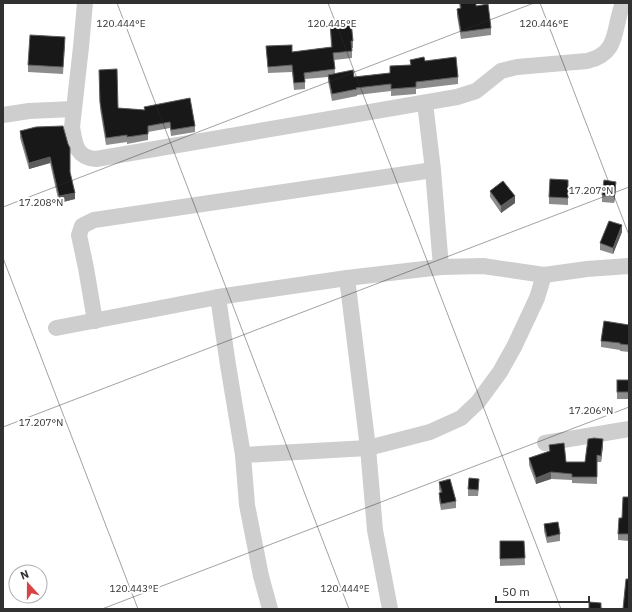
<svg xmlns="http://www.w3.org/2000/svg" width="632" height="612" viewBox="0 0 632 612" font-family="'IBM Plex Sans',sans-serif">
  <style>
    .lines { fill: none; stroke-linecap: round; stroke-linejoin: round }
    .minor { stroke: #cecece; stroke-width: 16 }
    .wall { fill: #8c8c8c }
    .shaded-wall { fill: #5d5d5d }
    .building { fill: #181818; stroke: #5d5d5d }
    .ticks { fill: none; stroke: #313131; stroke-width: 1; stroke-opacity: 0.45 }
    .ticks-label { font-size: 10px; text-anchor: middle; fill: #313131; stroke: #fff; stroke-width: 4; stroke-linejoin: round; paint-order: stroke }
  </style>
  <rect width="100%" height="100%" fill="#fff"/>
  <g class="lines">
    <!-- minor -->
    <g class="minor">
      <path d="M85,3L81,47L72,127C75,144 76,158 96,159L457,97L476,91L501,71L517,67L587,61C620,54 613,27 623,3"/>
      <polyline points="425,103 433,170 441,267"/>
      <polyline points="3,115 29,111 73,109"/>
      <polyline points="347,278 368,448 375,530 390,609"/>
      <polyline points="218,297 228,365 243,455 247,505 261,576 270,609"/>
      <polyline points="95,321 86,268 79,235 82,226 94,220 433,170"/>
      <polyline points="56,328 218,297 347,278 441,267 483,266 544,275 587,269 629,266"/>
      <polyline points="545,443 629,429"/>
      <polyline points="243,455 368,448 430,432 461,418 478,402 500,372 514,347 537,298 544,275"/>
    </g>
  </g>
  <!-- wall -->
  <g class="wall">
    <polygon points="459,3 476,3 476,6 491,28 491,35 461,39 457,16 457,9 460,9"/>
    <polygon points="330,23 353,41 353,48 352,48 352,58 334,60 335,73 354,77 390,73 390,66 410,65 410,60 425,61 458,77 458,84 416,89 416,94 391,96 391,91 357,95 357,96 332,101 328,81 328,77 305,79 305,89 294,90 292,72 268,73 266,46 292,52 331,47"/>
    <polygon points="65,44 63,74 28,72 28,65"/>
    <polygon points="99,77 118,108 144,110 144,107 195,126 195,132 171,136 170,128 148,132 148,140 127,144 127,142 106,145 100,109"/>
    <polygon points="20,131 70,172 75,199 59,203 50,163 29,169 20,138"/>
    <polygon points="568,187 568,205 549,204 549,197"/>
    <polygon points="616,189 614,203 602,202 602,195"/>
    <polygon points="490,191 515,203 501,213 490,197"/>
    <polygon points="622,232 613,254 600,250 600,243"/>
    <polygon points="629,325 629,352 620,351 620,350 601,347 601,341"/>
    <rect x="617" y="380" width="12" height="19"/>
    <polygon points="549,445 566,462 585,462 603,445 601,462 597,462 597,484 572,483 572,480 551,479 536,484 529,465 529,458 549,451"/>
    <polygon points="439,482 456,501 456,508 441,510 439,500 439,493 440,493 439,489"/>
    <polygon points="479,486 478,496 468,496 468,489"/>
    <polygon points="629,493 629,541 618,540 618,534 629,497"/>
    <polygon points="544,524 560,534 560,541 547,543 544,531"/>
    <polygon points="500,541 524,541 525,565 500,566"/>
  </g>
  <!-- shaded-wall -->
  <g class="shaded-wall">
    <polygon points="50,157 50,163 29,169 29,163"/>
    <polygon points="616,182 616,189 614,203 614,196"/>
    <polygon points="75,193 75,199 59,203 59,196"/>
    <polygon points="515,196 515,203 501,213 501,206"/>
    <polygon points="622,225 622,232 613,254 613,248"/>
    <polygon points="603,439 603,445 601,462 601,456"/>
    <polygon points="551,472 551,479 536,484 536,478"/>
  </g>
  <!-- building -->
  <g class="building">
    <polygon points="460,3 476,3 476,6 488,4 491,28 461,32 457,9 461,8"/>
    <polygon points="351,21 353,41 351,41 352,51 333,53 335,69 304,73 305,82 294,83 292,65 268,67 266,46 292,45 292,52 332,47 330,23"/>
    <polygon points="30,35 65,37 63,67 28,65"/>
    <polygon points="424,57 425,61 456,57 458,77 416,82 416,87 391,89 391,84 356,88 357,89 332,94 328,75 353,70 354,77 390,73 390,66 411,65 410,60"/>
    <polygon points="117,69 118,108 145,110 144,107 190,98 195,126 171,130 170,122 148,126 148,134 127,137 127,135 106,138 100,102 99,70"/>
    <polygon points="63,126 68,144 70,148 70,172 75,193 59,196 50,157 29,163 20,131 36,127"/>
    <polygon points="550,179 568,180 568,198 549,197"/>
    <polygon points="604,180 616,182 614,196 602,195"/>
    <polygon points="503,181 515,196 501,206 490,191"/>
    <polygon points="609,221 622,225 613,248 600,243"/>
    <polygon points="604,321 629,325 629,345 620,344 620,343 601,341"/>
    <rect x="617" y="380" width="12" height="12"/>
    <polygon points="594,438 603,439 601,456 597,455 597,477 572,477 572,474 551,472 536,478 529,458 550,451 549,445 564,443 566,462 585,462 588,439"/>
    <polygon points="469,478 479,479 478,490 468,489"/>
    <polygon points="450,479 456,501 441,504 439,493 442,492 439,482"/>
    <polygon points="629,493 629,534 618,534 619,518 622,518 623,497 629,497"/>
    <polygon points="558,522 560,534 547,537 544,524"/>
    <polygon points="500,541 524,541 525,558 500,559"/>
    <polygon points="626,579 629,579 629,609 623,609"/>
    <polygon points="589,602 601,603 601,608 605,609 589,609"/>
  </g>
  <!-- ticks -->
  <path class="ticks" d="M117,3L349,609M328,3L561,609M540,3L629,235M3,207L534,3M3,258L138,609M3,427L629,187M102,609L629,407"/>
  <g class="ticks-label">
    <text x="121" y="27">120.444°E</text>
    <text x="332" y="27">120.445°E</text>
    <text x="544" y="27">120.446°E</text>
    <text x="591" y="194">17.207°N</text>
    <text x="41" y="206">17.208°N</text>
    <text x="591" y="414">17.206°N</text>
    <text x="41" y="426">17.207°N</text>
    <text x="134" y="592">120.443°E</text>
    <text x="345" y="592">120.444°E</text>
  </g>
  <!-- border -->
  <rect width="632" height="612" fill="none" stroke="#313131" stroke-width="8"/>
  <!-- north arrow -->
  <g transform="translate(28 584) rotate(339)"><circle r="19" fill="#ffffff" stroke="#adadad"/>
  <path d="M0-3L7 15L0 10L-7 15Z" fill="#d74445"/>
  <text y="-6" font-size="11" font-weight="bold" text-anchor="middle" fill="#313131">N</text>
  </g>
  <!-- scale -->
  <path d="M496 596v6h93v-6" fill="none" stroke="#313131" stroke-width="2"/>
  <text x="502" y="596" font-size="12" fill="#313131" stroke="#ffffff" stroke-width="3" paint-order="stroke">50 m</text>
</svg>
